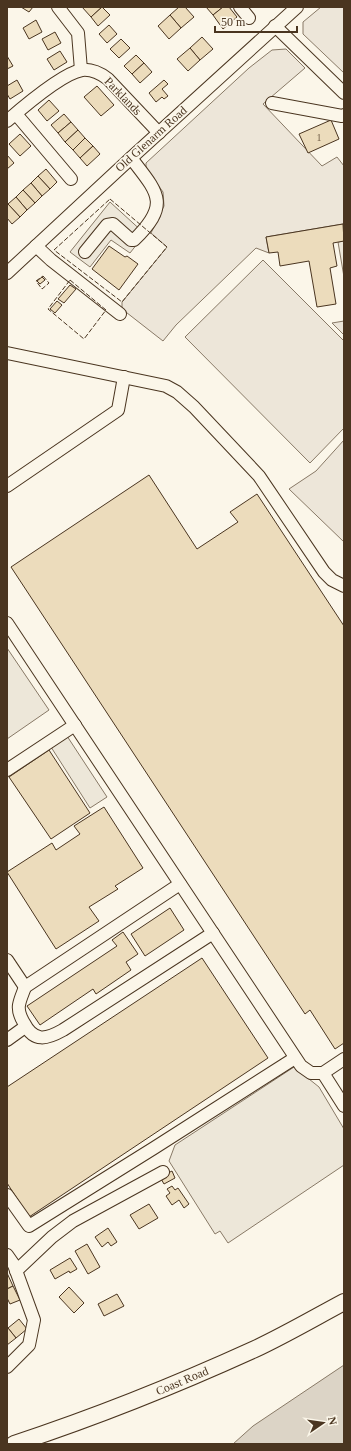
<svg xmlns="http://www.w3.org/2000/svg" width="351" height="1451" viewBox="0 0 351 1451" font-family="Georgia,serif">
  <style>
    .green { fill: #ede6d9; stroke: #887966 }
    .parking { fill: #ede7d9; stroke: #887966 }
    .water { fill: #dcd4c6; stroke: #887966 }
    .building { fill: #ecdcbc; stroke: #4a3520 }
    .lines { fill: none; stroke-linecap: round; stroke-linejoin: round }
    .minor-casing { stroke: #4a3520; stroke-width: 14 }
    .major-casing { stroke: #4a3520; stroke-width: 18 }
    .minor { stroke: #fbf6e9; stroke-width: 12 }
    .major { stroke: #fbf6e9; stroke-width: 16 }
    .fence { stroke: #4a3520; stroke-width: 1; stroke-dasharray: 5 2; stroke-linecap: butt }
    .labels { text-anchor: middle; stroke-width: 3; stroke-linejoin: round; paint-order: stroke }
    .number-label { font-size: 10px; fill: #725f47 }
    .street-label { font-size: 12px; fill: #4a3520; stroke: #fbf6e9 }
  </style>
  <rect width="100%" height="100%" fill="#fbf6e9"/>
  <!-- green -->
  <g class="green">
    <polygon points="321,7 344,7 344,73 303,34 303,22"/>
    <polygon points="286,49 305,68 263,104 322,166 337,157 344,166 344,226 343,224 266,237 269,253 256,248 176,325 163,341 122,309 122,302 167,247 151,233 164,206 163,192 146,168 146,163 249,68 272,50"/>
    <polygon points="263,260 344,341 344,428 310,463 185,337"/>
    <polygon points="344,321 344,335 332,323"/>
    <polygon points="344,440 344,542 289,489 316,471"/>
  </g>
  <!-- parking -->
  <g class="parking">
    <polygon points="110,202 145,234 130,253 111,240 90,267 70,252"/>
    <polygon points="344,241 344,277 338,242"/>
    <polygon points="7,648 49,710 7,739"/>
    <polygon points="67,736 107,797 90,808 51,747"/>
    <polygon points="294,1067 319,1087 344,1129 344,1165 228,1243 220,1231 215,1234 169,1161 175,1145"/>
  </g>
  <!-- water -->
  <polygon class="water" points="344,1365 344,1444 233,1444 253,1426"/>
  <!-- building -->
  <g class="building">
    <polygon points="21,7 33,7 29,12"/>
    <polygon points="82,7 102,7 91,17"/>
    <polygon points="102,7 110,15 98,26 91,17"/>
    <polygon points="179,7 185,7 194,17 181,28 170,15"/>
    <polygon points="206,7 223,7 213,15"/>
    <polygon points="223,7 229,7 237,17 223,29 213,15"/>
    <polygon points="170,15 181,28 169,39 158,26"/>
    <polygon points="36,20 42,32 29,39 23,28"/>
    <polygon points="109,25 117,34 107,43 99,34"/>
    <polygon points="55,32 61,43 48,50 42,39"/>
    <polygon points="202,37 213,49 200,60 190,48"/>
    <polygon points="121,39 130,48 119,58 110,49"/>
    <polygon points="190,48 200,60 188,71 177,59"/>
    <polygon points="60,51 67,62 54,70 47,59"/>
    <polygon points="136,55 144,63 132,74 124,66"/>
    <polygon points="7,56 13,66 7,69"/>
    <polygon points="144,63 152,72 140,83 132,74"/>
    <polygon points="17,80 23,91 10,99 7,94 7,86"/>
    <polygon points="164,80 168,84 162,89 168,96 164,99 162,97 156,102 149,93"/>
    <polygon points="97,86 114,105 101,116 84,97"/>
    <polygon points="49,100 59,111 47,121 38,110"/>
    <polygon points="64,114 71,122 58,133 51,125"/>
    <polygon points="331,120 339,139 308,153 299,134"/>
    <polygon points="71,122 78,130 65,142 58,133"/>
    <polygon points="78,130 85,138 73,150 65,142"/>
    <polygon points="20,134 31,146 20,156 9,144"/>
    <polygon points="85,138 93,146 80,158 73,150"/>
    <polygon points="93,146 100,154 87,166 80,158"/>
    <polygon points="7,155 14,163 7,169"/>
    <polygon points="46,169 57,182 50,189 38,176"/>
    <polygon points="38,176 50,189 42,196 31,183"/>
    <polygon points="31,183 42,196 35,203 23,190"/>
    <polygon points="23,190 35,203 27,210 16,197"/>
    <polygon points="16,197 27,210 20,217 8,204"/>
    <polygon points="8,204 20,217 12,224 7,218 7,205"/>
    <polygon points="343,224 344,241 333,243 337,266 330,268 336,304 317,307 309,261 280,266 278,252 269,253 266,237"/>
    <polygon points="109,246 125,257 127,256 138,264 119,290 92,269"/>
    <polygon points="42,277 45,280 40,284 37,281"/>
    <polygon points="70,285 76,289 64,303 58,299"/>
    <polygon points="57,301 62,305 55,313 50,309"/>
    <polygon points="149,475 197,549 238,522 230,512 257,494 344,626 344,1043 335,1049 310,1010 305,1014 11,567"/>
    <polygon points="49,750 90,813 51,839 9,777"/>
    <polygon points="104,807 143,868 115,886 118,889 89,907 99,921 56,949 7,872 52,843 56,850 80,834 74,826"/>
    <polygon points="170,908 184,930 145,956 131,934"/>
    <polygon points="123,932 138,954 126,962 131,970 96,994 93,989 40,1025 27,1006 117,946 112,940"/>
    <polygon points="202,958 268,1058 29,1217 7,1183 7,1087"/>
    <polygon points="172,1171 175,1178 164,1184 160,1177"/>
    <polygon points="172,1186 175,1190 178,1188 189,1204 184,1208 179,1200 172,1205 166,1196 170,1193 167,1189"/>
    <polygon points="149,1204 158,1218 139,1229 130,1215"/>
    <polygon points="108,1228 117,1242 111,1246 108,1242 102,1247 95,1237"/>
    <polygon points="87,1244 100,1267 88,1274 75,1251"/>
    <polygon points="70,1258 77,1269 70,1273 69,1271 55,1279 50,1270"/>
    <polygon points="7,1273 13,1286 7,1289"/>
    <polygon points="13,1286 20,1300 10,1304 7,1298 7,1289"/>
    <polygon points="69,1287 84,1303 74,1313 59,1297"/>
    <polygon points="117,1294 124,1306 104,1316 98,1304"/>
    <polygon points="19,1319 27,1329 16,1338 8,1328"/>
    <polygon points="8,1328 16,1338 7,1345 7,1329"/>
  </g>
  <g class="lines">
    <!-- minor casing -->
    <g class="minor-casing">
      <g id="minor">
        <polyline points="58,7 78,33 81,70"/>
        <polyline points="240,7 249,18"/>
        <polyline points="275,26 344,93"/>
        <polyline points="272,103 342,116 344,115"/>
        <polyline points="16,114 71,179"/>
        <path d="M7,121C22,108 63,73 82,70C91,69 100,73 108,79L159,133"/>
        <polyline points="36,246 51,260 120,314"/>
        <path d="M85,252L107,225L113,224L131,240H134C171,204 158,193 131,158"/>
        <polyline points="7,273 131,158 297,7"/>
        <polyline points="7,353 166,386 177,392 194,407 259,476 324,572 332,580 344,586"/>
        <polyline points="7,486 118,410 124,377"/>
        <polyline points="7,623 301,1066 311,1073 323,1073 344,1059"/>
        <polyline points="7,770 75,725"/>
        <polyline points="7,960 25,987 180,884"/>
        <path d="M25,987C23,993 20,999 19,1005C18,1011 21,1018 24,1023C34,1043 47,1039 63,1030L213,933"/>
        <polyline points="7,1040 25,1027"/>
        <polyline points="323,1073 344,1106"/>
        <polyline points="7,1195 29,1226 154,1148 295,1058"/>
        <polyline points="7,1255 14,1265 34,1320 29,1345 7,1367"/>
        <polyline points="16,1271 52,1237 73,1221 163,1172"/>
      </g>
    </g>
    <!-- major casing -->
    <g class="major-casing">
      <path id="major" d="M14,1444C96,1417 176,1385 255,1349C285,1335 314,1318 344,1302"/>
    </g>
    <!-- minor -->
    <use href="#minor" class="minor"/>
    <!-- major -->
    <use href="#major" class="major"/>
    <!-- fence -->
    <g class="fence">
      <polygon points="110,199 167,247 122,302 54,250"/>
      <polygon points="43,276 49,283 42,289 36,281"/>
      <polygon points="70,280 106,310 84,339 48,309"/>
    </g>
  </g>
  <g class="labels">
    <!-- number labels -->
    <g class="number-label">
      <text x="319" y="141">1</text>
    </g>
    <!-- street labels -->
    <g class="street-label">
      <text transform="translate(123 96) rotate(46)" y="4">Parklands</text>
      <text transform="translate(151 139) rotate(-42)" y="4">Old Glenarm Road</text>
      <text transform="translate(182 1381) rotate(-23)" y="4">Coast Road</text>
    </g>
  </g>
  <!-- border -->
  <rect width="351" height="1451" fill="none" stroke="#4a3520" stroke-width="16"/>
  <!-- north arrow -->
  <g transform="translate(323 1423) rotate(77)" stroke="#fbf6e9" stroke-width="3" paint-order="stroke">
  <path d="M0-3L7 15L0 10L-7 15Z" fill="#4a3520"/>
  <text y="-6" font-size="11" font-weight="bold" text-anchor="middle" fill="#4a3520">N</text>
  </g>
  <!-- scale -->
  <path d="M215 26v6h82v-6" fill="none" stroke="#4a3520" stroke-width="2"/>
  <text x="221" y="26" font-size="12" fill="#4a3520" stroke="#fbf6e9" stroke-width="3" paint-order="stroke">50 m</text>
</svg>
